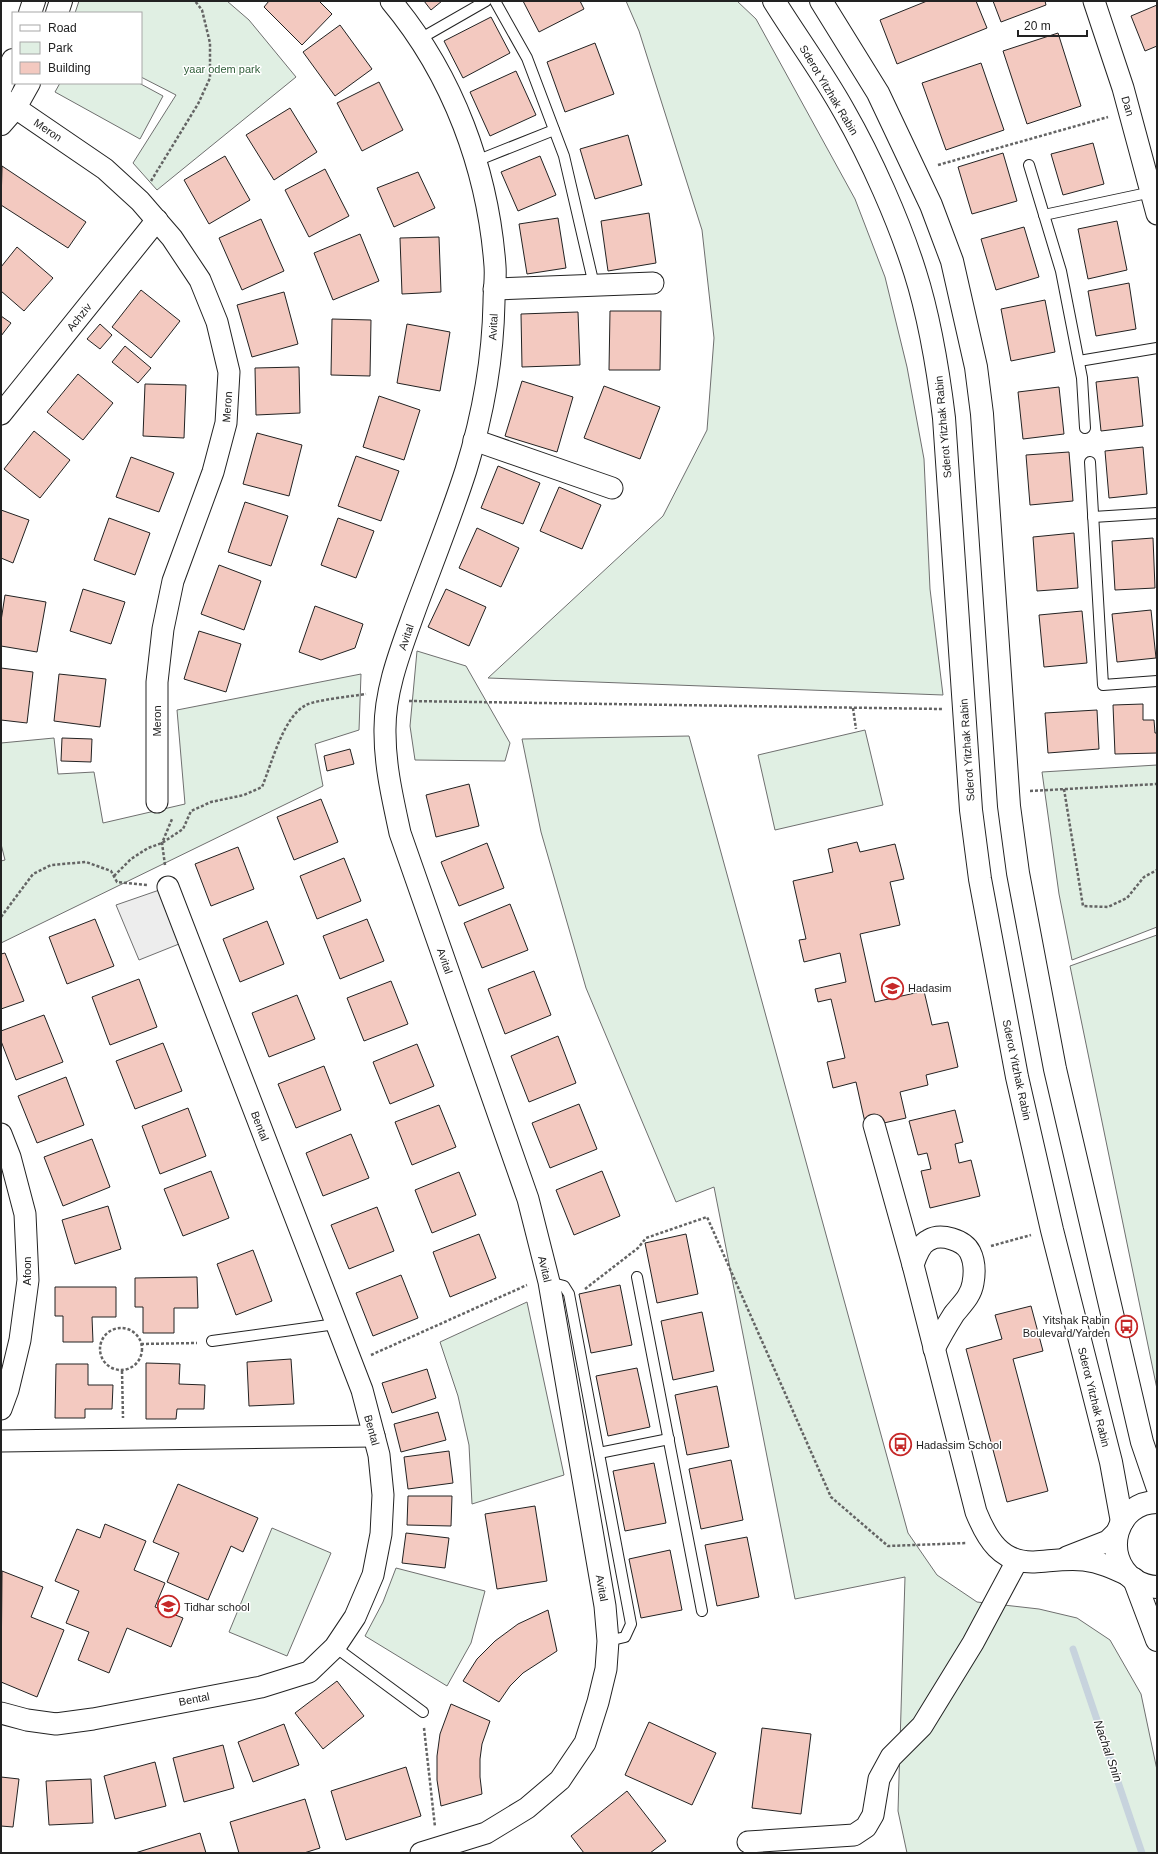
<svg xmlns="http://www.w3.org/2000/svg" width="1158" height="1854" viewBox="0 0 1158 1854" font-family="Arial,sans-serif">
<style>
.green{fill:#e0efe3;stroke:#6f6f6f}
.parking{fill:#ededed;stroke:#6f6f6f}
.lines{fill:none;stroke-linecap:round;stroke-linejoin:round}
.stream{stroke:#c7d3dd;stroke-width:7}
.building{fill:#f3c9c0;stroke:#222}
.service-casing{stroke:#222;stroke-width:12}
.minor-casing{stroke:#222;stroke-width:23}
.tertiary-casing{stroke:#222;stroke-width:24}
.secondary-casing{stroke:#222;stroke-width:24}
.path{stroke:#646464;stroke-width:2.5;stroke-dasharray:3 2;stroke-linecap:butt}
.service{stroke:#fff;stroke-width:10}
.minor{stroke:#fff;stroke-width:21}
.tertiary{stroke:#fff;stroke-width:22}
.secondary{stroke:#fff;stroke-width:22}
.labels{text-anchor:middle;stroke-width:3;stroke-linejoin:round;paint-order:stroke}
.park-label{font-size:11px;fill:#2f5e38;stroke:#fff}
.street-label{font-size:11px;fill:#222;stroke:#fff}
.poi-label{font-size:11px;fill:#222;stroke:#fff;text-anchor:start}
.water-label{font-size:12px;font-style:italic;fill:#222;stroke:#fff}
</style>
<rect width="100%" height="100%" fill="#fff"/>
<g class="green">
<path d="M79 1H227L249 20 296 77 157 190 133 163 176 95 141 77V13H75Z"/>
<path d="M626 1H737L756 19 855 199 885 277 907 367 924 459 930 589 943 695 488 678 663 516 707 430 714 338 702 230 639 31Z"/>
<path d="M60 83H139L163 96 140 139 55 92Z"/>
<path d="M417 651 466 666 510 743 505 761 415 760 410 726Z"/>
<path d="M361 674 359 730 315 744 323 786 1 943V861L5 860 1 844V743L54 738 58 774 94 772 103 823 185 804 177 710Z"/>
<path d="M865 730 883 805 775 830 758 755Z"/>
<path d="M689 736 908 1533 937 1575 977 1602 1039 1609 1077 1618 1110 1640 1141 1694 1157 1770V1853H907L898 1811 905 1577 795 1599 714 1187 676 1202 586 988 541 832 522 739Z"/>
<path d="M1157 765V927L1072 960 1059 894 1042 772Z"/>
<path d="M1157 935V1389L1070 966Z"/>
<path d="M527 1302 564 1475 472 1504 469 1445 458 1396 440 1342Z"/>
<path d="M272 1528 331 1553 287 1656 229 1632Z"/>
<path d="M396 1568 485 1591 471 1643 447 1686 365 1636 383 1602Z"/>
</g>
<path class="parking" d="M168 887 189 940 139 960 116 905Z"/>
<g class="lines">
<path class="stream" d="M1073 1649 1142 1853"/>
</g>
<g class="building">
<path d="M269 1H319L332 14 302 45 264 7Z"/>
<path d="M424 1H442L431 10Z"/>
<path d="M523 1H580L584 9 539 32Z"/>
<path d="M927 1H976L987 28 897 64 880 20Z"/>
<path d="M993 1H1045L1046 5 1001 22Z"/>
<path d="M1157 5V46L1145 51 1131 16Z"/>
<path d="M491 17 510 53 463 78 444 41Z"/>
<path d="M340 25 372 69 335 96 303 52Z"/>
<path d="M1058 33 1081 106 1027 124 1003 51Z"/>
<path d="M595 43 614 94 565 112 547 62Z"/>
<path d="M981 63 1004 130 946 150 922 83Z"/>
<path d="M516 71 536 115 490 136 470 92Z"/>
<path d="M379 82 403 130 362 151 337 103Z"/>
<path d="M290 108 317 152 274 180 246 135Z"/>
<path d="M628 135 642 185 595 199 580 149Z"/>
<path d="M1093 143 1104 184 1063 195 1051 154Z"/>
<path d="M1003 153 1017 201 972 214 958 167Z"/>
<path d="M225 156 250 200 209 224 184 180Z"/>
<path d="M540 156 556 195 518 211 501 172Z"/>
<path d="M2 166 86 222 68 248 1 205Z"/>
<path d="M325 169 349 216 309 237 285 190Z"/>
<path d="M418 172 435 208 394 227 377 188Z"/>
<path d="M649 213 656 263 608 271 601 221Z"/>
<path d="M558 218 566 268 527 274 519 224Z"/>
<path d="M261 219 284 271 242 290 219 238Z"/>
<path d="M1117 221 1127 270 1088 279 1078 229Z"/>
<path d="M1024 227 1039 277 996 290 981 239Z"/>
<path d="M360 234 379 281 333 300 314 253Z"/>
<path d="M439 237 441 292 402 294 400 238Z"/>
<path d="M17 247 53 278 24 311 1 291V267Z"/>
<path d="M1129 283 1136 329 1096 336 1088 291Z"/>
<path d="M141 290 180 321 151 358 112 327Z"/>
<path d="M284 292 298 344 252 357 237 305Z"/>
<path d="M1045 300 1055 352 1011 361 1001 309Z"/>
<path d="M610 311H661L660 370H609Z"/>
<path d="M578 312 580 365 522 367 521 314Z"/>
<path d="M1 316 11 323 1 336Z"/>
<path d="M332 319 371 320 370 376 331 375Z"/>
<path d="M100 324 112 335 100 349 87 339Z"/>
<path d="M407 324 450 332 440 391 397 383Z"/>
<path d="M125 346 151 368 138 383 112 362Z"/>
<path d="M299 367 300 413 256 415 255 368Z"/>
<path d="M78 374 113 403 83 440 47 412Z"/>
<path d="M1138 377 1143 426 1101 431 1096 382Z"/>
<path d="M522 381 573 397 557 452 505 436Z"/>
<path d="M145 384 186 385 184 438 143 436Z"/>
<path d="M604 386 660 407 640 459 584 438Z"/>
<path d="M1059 387 1064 434 1023 439 1018 392Z"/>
<path d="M379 396 420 410 404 460 363 447Z"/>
<path d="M34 431 70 460 40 498 4 469Z"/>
<path d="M257 433 302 445 289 496 243 484Z"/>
<path d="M1143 447 1147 494 1109 498 1105 451Z"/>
<path d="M1069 452 1073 501 1030 505 1026 455Z"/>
<path d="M356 456 399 471 381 521 338 506Z"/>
<path d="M131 457 174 473 159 512 116 497Z"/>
<path d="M498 466 540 483 523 524 481 508Z"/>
<path d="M559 487 601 505 582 549 540 531Z"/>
<path d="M245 502 288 516 271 566 228 552Z"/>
<path d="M1 510 29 520 13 563 1 558Z"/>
<path d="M109 518 150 533 135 575 94 560Z"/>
<path d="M338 518 374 531 356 578 321 565Z"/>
<path d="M477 528 519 548 501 587 459 568Z"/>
<path d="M1074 533 1078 588 1037 591 1033 537Z"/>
<path d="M1153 538 1155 588 1115 590 1112 541Z"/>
<path d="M219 565 261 581 244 630 201 614Z"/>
<path d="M83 589 125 602 111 644 70 631Z"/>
<path d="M446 589 486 607 469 646 428 627Z"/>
<path d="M5 595 46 602 37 652 1 646V621Z"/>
<path d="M315 606 363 624 355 648 321 660 299 652Z"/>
<path d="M1151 610 1156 658 1117 662 1112 614Z"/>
<path d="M1082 611 1087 663 1044 667 1039 615Z"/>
<path d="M199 631 241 644 226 692 184 679Z"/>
<path d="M1 668 33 672 27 723 1 720Z"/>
<path d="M59 674 106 679 100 727 54 721Z"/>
<path d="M1143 704V720H1154L1155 733H1157V753L1115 754 1113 705Z"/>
<path d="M1097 710 1099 749 1048 753 1045 713Z"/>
<path d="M62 738 92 739 91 762 61 761Z"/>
<path d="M350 749 354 764 327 771 324 756Z"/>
<path d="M469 784 479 826 436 837 426 795Z"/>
<path d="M321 799 338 842 294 860 277 817Z"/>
<path d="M857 842 860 852 895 844 904 879 890 882 900 925 860 934 875 1002 924 991 932 1025 948 1022 958 1067 926 1075 928 1085 900 1092 906 1118 866 1127 856 1082 833 1088 827 1062 845 1058 831 999 818 1002 815 989 846 982 840 953 804 962 799 940 806 939 793 881 833 872 828 849Z"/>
<path d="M487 843 504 888 459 906 441 862Z"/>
<path d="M238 847 254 889 211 906 195 864Z"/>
<path d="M344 858 361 901 317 919 300 876Z"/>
<path d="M510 904 528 950 482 968 464 923Z"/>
<path d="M95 919 114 966 67 984 49 937Z"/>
<path d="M367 919 384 961 340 979 323 936Z"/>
<path d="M267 921 284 964 240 982 223 939Z"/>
<path d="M5 953 24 1001 1 1009V954Z"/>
<path d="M534 971 551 1015 505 1034 488 989Z"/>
<path d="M139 979 157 1027 110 1045 92 997Z"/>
<path d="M391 981 408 1024 364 1041 347 998Z"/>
<path d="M297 995 315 1039 269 1057 252 1013Z"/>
<path d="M44 1015 63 1062 16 1080 1 1041V1031Z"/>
<path d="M558 1036 576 1083 529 1102 511 1056Z"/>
<path d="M163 1043 182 1091 135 1109 116 1061Z"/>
<path d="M417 1044 434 1086 390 1104 373 1062Z"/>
<path d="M324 1066 341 1110 296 1128 278 1084Z"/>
<path d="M66 1077 84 1125 37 1143 18 1096Z"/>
<path d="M579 1104 597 1149 550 1168 532 1123Z"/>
<path d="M439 1105 456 1147 412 1165 395 1122Z"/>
<path d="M188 1108 206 1156 160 1174 142 1126Z"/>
<path d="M955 1110 963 1142 955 1144 959 1163 971 1160 980 1196 930 1208 921 1171 931 1169 927 1153 918 1155 909 1121Z"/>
<path d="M351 1134 369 1178 323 1196 306 1153Z"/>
<path d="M92 1139 110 1187 63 1206 44 1157Z"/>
<path d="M211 1171 229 1218 183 1236 164 1189Z"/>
<path d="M602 1171 620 1216 574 1235 556 1190Z"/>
<path d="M459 1172 476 1215 432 1233 415 1190Z"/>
<path d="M108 1206 121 1249 75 1264 62 1220Z"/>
<path d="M377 1207 394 1251 349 1269 331 1225Z"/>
<path d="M479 1234 496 1278 450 1297 433 1252Z"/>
<path d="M686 1234 698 1294 657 1303 645 1243Z"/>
<path d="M253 1250 272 1301 236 1315 217 1264Z"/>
<path d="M401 1275 418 1318 373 1336 356 1293Z"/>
<path d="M197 1277 198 1308H174V1333H143V1307H135V1278Z"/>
<path d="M620 1285 632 1345 591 1353 579 1294Z"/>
<path d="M55 1287H116V1317H92L93 1342H63V1316H55Z"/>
<path d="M1031 1306 1043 1351 1013 1359 1048 1491 1007 1502 966 1349 1002 1339 995 1315Z"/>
<path d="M702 1312 714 1371 673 1380 661 1321Z"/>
<path d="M291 1359 294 1404 249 1406 247 1362Z"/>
<path d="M146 1363 180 1364 179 1384 205 1385 204 1409H177L176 1419H146Z"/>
<path d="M56 1364H88V1385H113L112 1409H85V1418H55Z"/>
<path d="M637 1368 650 1427 608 1436 596 1376Z"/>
<path d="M427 1369 436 1398 392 1413 382 1383Z"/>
<path d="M717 1386 729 1447 687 1455 675 1395Z"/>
<path d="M438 1412 446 1440 401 1452 394 1424Z"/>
<path d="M449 1451 453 1483 408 1489 404 1457Z"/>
<path d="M731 1460 743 1520 701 1529 689 1469Z"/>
<path d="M654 1463 666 1523 625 1531 613 1471Z"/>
<path d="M178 1484 258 1518 243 1552 231 1546 208 1600 167 1582 179 1553 153 1542Z"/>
<path d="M408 1496H452L451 1526 407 1525Z"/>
<path d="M535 1506 547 1581 497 1589 485 1514Z"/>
<path d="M105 1524 146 1541 134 1570 165 1583 155 1607 183 1618 171 1647 127 1628 109 1673 78 1660 89 1632 66 1623 79 1591 55 1581 77 1529 100 1538Z"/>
<path d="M406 1533 449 1538 445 1568 402 1563Z"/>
<path d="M747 1537 759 1597 717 1606 705 1545Z"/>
<path d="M670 1550 682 1610 641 1618 629 1559Z"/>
<path d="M2 1571 43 1587 31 1617 64 1630 37 1697 1 1682Z"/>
<path d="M548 1610 557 1651 523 1673 510 1686 499 1702 463 1681 477 1659 495 1641 518 1624Z"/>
<path d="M337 1681 364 1716 323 1749 295 1713Z"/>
<path d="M451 1704 490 1721 482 1744 480 1759V1777L482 1794 441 1806 437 1780V1756L440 1734Z"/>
<path d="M649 1722 716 1753 692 1805 625 1775Z"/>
<path d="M284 1724 299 1765 253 1782 238 1742Z"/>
<path d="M762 1728 811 1734 801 1814 752 1808Z"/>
<path d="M223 1745 234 1788 184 1802 173 1758Z"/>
<path d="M155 1762 166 1806 115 1819 104 1776Z"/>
<path d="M406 1767 421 1816 346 1840 331 1791Z"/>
<path d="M1 1777 19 1779 13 1827 1 1826Z"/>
<path d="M91 1779 93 1823 49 1825 46 1781Z"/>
<path d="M627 1791 666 1841 650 1853H584L571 1836Z"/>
<path d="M305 1799 320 1848 304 1853H239L230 1822Z"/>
<path d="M200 1833 206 1853H135Z"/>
</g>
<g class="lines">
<defs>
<g id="service">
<path d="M495 1 527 58 564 156 594 285"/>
<path d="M418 40 486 1"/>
<path d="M476 161 554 130"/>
<path d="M1029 165 1061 271 1082 378 1085 428"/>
<path d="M1044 215 1152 192"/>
<path d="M1079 361 1157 348"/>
<path d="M1090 462 1103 685 1157 681"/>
<path d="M1093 517 1157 513"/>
<path d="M637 1277 702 1611"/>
<path d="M549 1282 564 1286 569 1294 631 1624 625 1637 608 1641"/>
<path d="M212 1341 336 1324"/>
<path d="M599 1453 669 1439"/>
<path d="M335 1647 423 1712"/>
</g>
<g id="minor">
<path d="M391 1C453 75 488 170 495 266 496 278 494 290 494 302 493 359 483 415 466 470 451 517 432 564 415 610 401 649 384 691 385 733 385 767 393 800 400 833L528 1199 549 1282 605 1606 608 1641 606 1669 598 1702 585 1743 560 1780 527 1808 486 1833 421 1853"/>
<path d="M1094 1 1123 88 1157 214"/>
<path d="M1 98 105 169 140 201 172 238 200 280 217 322 229 372 226 423 213 472 173 581 163 629 157 682V802"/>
<path d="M494 289 653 283"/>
<path d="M1 414 157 220"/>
<path d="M474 440 612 488"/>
<path d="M874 1125 913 1265 976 1512C987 1539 1001 1563 1034 1562 1051 1561 1067 1558 1084 1560 1100 1562 1113 1568 1128 1575"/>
<path d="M1 1134 10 1157 25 1214 28 1280 20 1340 8 1390 1 1409"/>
<path d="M913 1265C916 1256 920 1244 929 1240 941 1233 964 1240 970 1252 975 1262 975 1272 973 1283 971 1296 962 1304 954 1314 947 1325 940 1337 934 1349"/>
<path d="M1 1441 374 1436"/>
<path d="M1067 1557 1108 1541 1117 1532"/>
<path d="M1 1713 27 1720 56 1724 93 1719 261 1687 309 1672 335 1647 355 1617 373 1575 381 1534 383 1495 379 1455 362 1390 168 887"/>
<path d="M748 1842 854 1835 866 1827 873 1815 879 1779 891 1757 922 1726 973 1643 1017 1561"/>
</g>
<g id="tertiary">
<path d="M30 13 34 1"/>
<path d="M57 13 61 1"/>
<path d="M1 87 13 60"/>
<path d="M1 124 15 108 29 83"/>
</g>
<g id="secondary">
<path d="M774 1C797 38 823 73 844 111 871 158 899 221 915 272 930 319 938 369 944 418L971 810 980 879 1017 1077 1052 1230 1111 1462 1122 1522"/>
<path d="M821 1 878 93 931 205 952 261 976 367 982 414 1009 806 1018 873 1055 1069 1142 1442 1157 1486"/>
<path d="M1157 1502C1116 1502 1101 1556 1134 1580 1141 1584 1149 1587 1157 1587"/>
<path d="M1134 1579 1157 1640"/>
</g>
</defs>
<use href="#service" class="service-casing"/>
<use href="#minor" class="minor-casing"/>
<use href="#tertiary" class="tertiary-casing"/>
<use href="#secondary" class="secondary-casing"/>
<g class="path">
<path d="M938 165 1108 117"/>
<path d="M151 181 198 104 210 78V43L202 10 195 1"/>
<path d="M409 701 942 709"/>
<path d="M853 708 856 729"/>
<path d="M1064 789 1083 906 1108 907 1127 898 1144 877 1157 870"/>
<path d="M1030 791 1157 784"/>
<path d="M165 865 162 843 172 819"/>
<path d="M114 876 131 859 148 848 162 843 183 829 191 811 211 802 244 795 262 787C272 763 283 717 306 705 316 700 353 696 366 694"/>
<path d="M1 917 33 874 51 865 86 862 111 871 117 882 147 885"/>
<path d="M991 1246 1031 1235"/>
<path d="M585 1289 638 1248 646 1238 707 1217 831 1497 888 1546 967 1543"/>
<circle cx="121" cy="1349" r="21"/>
<path d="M141 1344 197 1343"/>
<path d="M371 1355 527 1285"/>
<path d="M122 1371 123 1418"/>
<path d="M424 1728 435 1827"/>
</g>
<use href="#service" class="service"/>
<use href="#minor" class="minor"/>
<use href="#tertiary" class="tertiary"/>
<use href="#secondary" class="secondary"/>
</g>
<defs>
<symbol id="school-ring" viewBox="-11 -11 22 22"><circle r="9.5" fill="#fff" stroke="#c62828" stroke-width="1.5"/><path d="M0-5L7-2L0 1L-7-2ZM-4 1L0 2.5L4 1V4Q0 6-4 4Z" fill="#c62828"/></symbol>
<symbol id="bus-ring" viewBox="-11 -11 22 22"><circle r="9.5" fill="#fff" stroke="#c62828" stroke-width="1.5"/><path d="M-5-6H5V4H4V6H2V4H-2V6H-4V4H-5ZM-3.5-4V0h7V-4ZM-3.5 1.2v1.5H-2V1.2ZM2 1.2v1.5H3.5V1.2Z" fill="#c62828"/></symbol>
</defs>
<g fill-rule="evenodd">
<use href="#school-ring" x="880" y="976" width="25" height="25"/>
<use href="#bus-ring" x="1114" y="1314" width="25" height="25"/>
<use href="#bus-ring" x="888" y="1432" width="25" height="25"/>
<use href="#school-ring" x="156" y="1594" width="25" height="25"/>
</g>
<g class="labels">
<g class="park-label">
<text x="222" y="73">yaar odem park</text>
</g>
<g class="street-label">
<text transform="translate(829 90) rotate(59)" y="4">Sderot Yitzhak Rabin</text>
<text transform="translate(1128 106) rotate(74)" y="4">Dan</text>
<text transform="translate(48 130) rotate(34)" y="4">Meron</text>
<text transform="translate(79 317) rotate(-51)" y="4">Achziv</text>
<text transform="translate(493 327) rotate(-87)" y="4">Avital</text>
<text transform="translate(227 407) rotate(-86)" y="4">Meron</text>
<text transform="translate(943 427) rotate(-95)" y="4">Sderot Yitzhak Rabin</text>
<text transform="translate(406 637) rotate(-71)" y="4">Avital</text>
<text transform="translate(157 721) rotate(-90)" y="4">Meron</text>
<text transform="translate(967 750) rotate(-94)" y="4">Sderot Yitzhak Rabin</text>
<text transform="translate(445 961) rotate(71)" y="4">Avital</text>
<text transform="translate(1017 1070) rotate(78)" y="4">Sderot Yitzhak Rabin</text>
<text transform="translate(260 1126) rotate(69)" y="4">Bental</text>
<text transform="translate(545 1269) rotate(77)" y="4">Avital</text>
<text transform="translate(27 1271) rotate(-90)" y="4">Afoon</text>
<text transform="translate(1094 1397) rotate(76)" y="4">Sderot Yitzhak Rabin</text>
<text transform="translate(372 1430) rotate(75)" y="4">Bental</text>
<text transform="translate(602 1588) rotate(80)" y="4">Avital</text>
<text transform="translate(194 1699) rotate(-11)" y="4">Bental</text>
</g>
<g class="poi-label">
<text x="908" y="992">Hadasim</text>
<text x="1110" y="1324" text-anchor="end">Yitshak Rabin<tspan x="1110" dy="13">Boulevard/Yarden</tspan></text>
<text x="916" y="1449">Hadassim School</text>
<text x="184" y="1611">Tidhar school</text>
</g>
<g class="water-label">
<text transform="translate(1108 1751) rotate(71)" y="4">Nachal Snin</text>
</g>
</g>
<rect width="1158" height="1854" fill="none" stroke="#222222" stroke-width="4"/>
<rect x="12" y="12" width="130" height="72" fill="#ffffff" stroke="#a7a7a7"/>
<rect x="20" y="25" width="20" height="6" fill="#ffffff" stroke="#a7a7a7"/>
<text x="48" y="32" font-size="12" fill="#222222">Road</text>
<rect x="20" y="42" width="20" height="12" fill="#e0efe3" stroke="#a7a7a7"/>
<text x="48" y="52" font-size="12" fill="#222222">Park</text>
<rect x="20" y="62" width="20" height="12" fill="#f3c9c0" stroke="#a7a7a7"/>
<text x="48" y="72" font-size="12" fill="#222222">Building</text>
<path d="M1018 30v6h69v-6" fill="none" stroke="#222222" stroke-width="2"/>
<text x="1024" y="30" font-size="12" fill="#222222" stroke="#ffffff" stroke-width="3" paint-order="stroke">20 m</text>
</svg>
